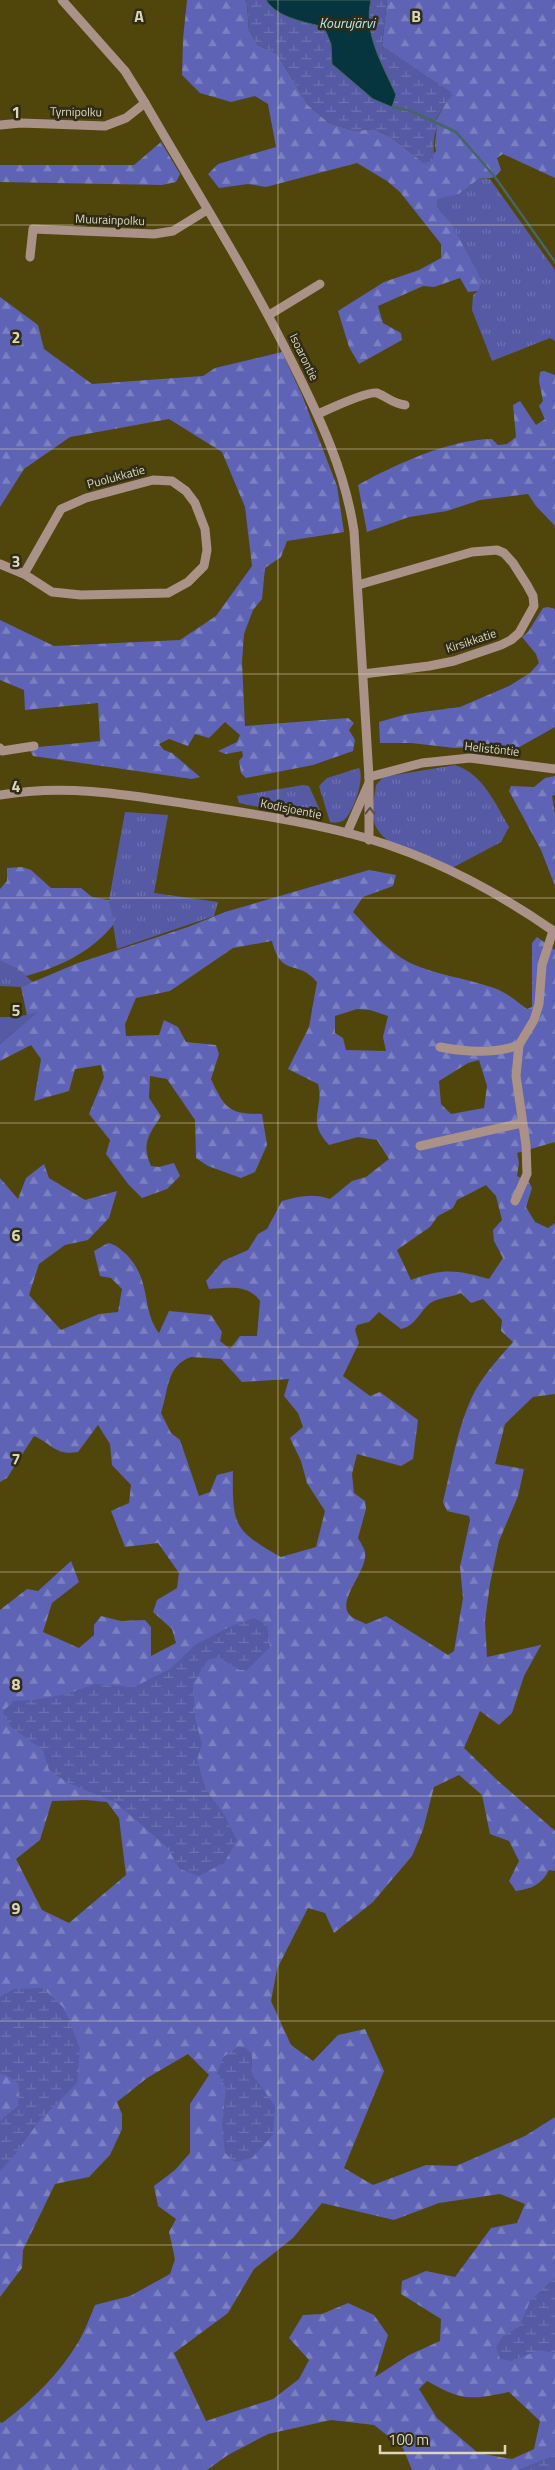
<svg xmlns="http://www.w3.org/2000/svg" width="555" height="2470" viewBox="0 0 555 2470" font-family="'Titillium Web',sans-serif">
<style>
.grass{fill:url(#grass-tufts)}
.forest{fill:url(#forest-firs);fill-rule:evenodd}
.wetland{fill:url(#wetland-marsh)}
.pitch{fill:#565aa4}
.water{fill:#06343f;stroke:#466564}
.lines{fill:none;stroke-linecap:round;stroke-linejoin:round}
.stream{stroke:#466564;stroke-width:2.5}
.minor{stroke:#ab9289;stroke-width:9}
.oneway{stroke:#5b503e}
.grid{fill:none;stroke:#dcd7bc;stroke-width:1;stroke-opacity:0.55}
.labels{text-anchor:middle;stroke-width:5;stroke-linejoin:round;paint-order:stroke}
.street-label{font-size:12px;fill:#dcd7bc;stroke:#302c16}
.water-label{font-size:14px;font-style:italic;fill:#ade6f7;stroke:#302c16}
.grid-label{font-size:16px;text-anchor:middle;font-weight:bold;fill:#dcd7bc;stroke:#302c16;stroke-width:5;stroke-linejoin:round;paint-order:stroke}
</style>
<defs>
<pattern id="grass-tufts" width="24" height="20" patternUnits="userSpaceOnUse" patternTransform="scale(1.25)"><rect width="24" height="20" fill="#565aa4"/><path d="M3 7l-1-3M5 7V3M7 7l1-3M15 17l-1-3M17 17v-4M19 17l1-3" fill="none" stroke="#6e71af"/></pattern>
<pattern id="forest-firs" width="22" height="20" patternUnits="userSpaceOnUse" patternTransform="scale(1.25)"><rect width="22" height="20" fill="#5e63b5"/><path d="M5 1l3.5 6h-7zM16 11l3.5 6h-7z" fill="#7c80c0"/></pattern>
<pattern id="wetland-marsh" width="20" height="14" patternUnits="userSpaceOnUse" patternTransform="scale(1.25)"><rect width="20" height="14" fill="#565aa4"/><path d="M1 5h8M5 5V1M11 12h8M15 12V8" fill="none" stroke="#6e71af"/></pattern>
</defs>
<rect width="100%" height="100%" fill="#50460c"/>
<g class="grass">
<path d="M480 178 490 179 555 270V341L550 338 492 361 472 310 473 295 478 291C467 259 459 234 437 207L438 198 459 194Z"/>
<path d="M455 765C483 774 495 803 509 827L501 842 452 868C427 858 374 847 373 815 372 806 375 794 376 785L383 777Z"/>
<path d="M359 768C365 778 354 810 345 819 341 823 335 823 330 822L319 786 327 778Z"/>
<path d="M303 785 309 786 323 817 318 819 239 803 237 796Z"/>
<path d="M125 812 168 815 154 893 218 902 214 916 117 949 109 900Z"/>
<path d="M0 961 18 969 33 982 21 987 0 986Z"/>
</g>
<g class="forest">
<path d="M187 0H245L247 4 249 31 258 45 277 54 308 105 329 123 355 131 374 129 392 138 424 163 436 151C433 140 439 132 435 122L447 101 434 82 382 46 387 0H555V178L503 154 497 158 501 170C495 179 490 179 480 178L459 194 438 199 437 207 452 225 482 281 478 291 468 292 460 278 434 287 423 286 378 306 383 323 401 333 402 340 359 364 349 347 338 311 384 282 419 270 441 258V244L400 192 387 181 357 163 266 187 248 184 219 188 208 174 218 164 276 147 268 104 255 96 231 102 200 93 182 75 183 39Z"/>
<path d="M161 142 180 174 176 182 162 185 0 182V165H134Z"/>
<path d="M0 297 38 325 44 349 92 384 203 376 215 368 282 352 302 395 337 486 344 532 287 541 281 557 265 568 262 599 253 610 244 634 242 662 245 726 348 718 354 723 349 730 355 740 353 751 313 765 246 778 241 773 239 761 243 756 242 751 226 754 218 751 237 742 240 735 225 722 209 738 195 734 188 746 169 739 159 744 164 750 172 753 200 777 192 779 33 756 29 748 100 741 98 703 25 710 24 690 0 680V620L54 646 180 640 216 616 252 566 245 507 222 452 169 419 70 437 24 469 0 507Z"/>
<path d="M544 371 555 375V526L536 506 528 494 480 500 447 511 409 517 367 532 358 485C394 465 450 439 492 439L498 445 507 444 516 437 513 405 520 401 536 425 545 419 539 406 543 401 539 381 540 372Z"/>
<path d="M548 607 555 609V727L514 750 486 746 455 748 411 743H380L379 722 407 714 460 707 509 686 530 673 539 663 536 654 522 637 528 632 543 608Z"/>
<path d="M555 776V795L552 796 555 814V886L541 850 509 791 511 786 534 787 545 778Z"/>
<path d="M22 867 31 870 51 888H81L92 897 109 900 114 924C91 952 60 967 26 976L18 969 0 961V889L7 881V868Z"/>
<path d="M369 870 396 875 393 886 363 897 353 912C369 929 388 952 410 963 436 975 465 978 491 987 505 991 516 1001 527 1009L532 1007V943L537 937 555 950V1142L517 1153 519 1163 517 1176 529 1182 532 1188 526 1207 535 1222 548 1228 555 1223V1394L533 1397 505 1424 495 1464 524 1469 518 1496 499 1541 490 1584 485 1621 487 1657 541 1645 524 1676 512 1713 499 1725 480 1711 464 1748 496 1779 555 1831V1871L549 1870C542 1884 532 1889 516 1891L509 1881 519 1861 509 1841 490 1834 482 1795 459 1775 434 1787 423 1830 412 1856 373 1902 334 1933 325 1913 308 1908 277 1969 271 2001 291 2045 313 2061 338 2035 365 2029 384 2071 344 2168 373 2185 426 2165 456 2166 525 2136 555 2117V2470H412L403 2448 374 2425 331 2420 268 2434 228 2455 207 2470H0V2422L2 2423C32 2401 60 2373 79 2341 85 2330 90 2317 95 2305L130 2296 170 2274 175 2259 169 2232 176 2219 158 2206 154 2186 175 2170 190 2153V2104L209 2075 188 2054 147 2078 117 2102 122 2114V2129L110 2155 89 2177 55 2184 23 2250 22 2268 0 2297V1610L27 1589 38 1591 71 1561 79 1582 52 1603 43 1632 79 1648 94 1635V1625L101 1616 121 1621 145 1620 151 1627V1656L176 1643 172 1629 153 1612 157 1600 177 1588 179 1573 158 1543 125 1547 111 1511 129 1503 131 1485 112 1465 110 1444 98 1425 78 1452C56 1456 52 1444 34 1436L7 1478 0 1482V1178L18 1199 26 1178 44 1164 49 1178 85 1200 117 1191 109 1218 88 1240 65 1245 39 1264 29 1295 61 1330 99 1314 118 1312 122 1289 111 1278 100 1276 94 1251 108 1243C117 1245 120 1249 127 1255 152 1281 141 1310 159 1333L169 1311 211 1315 222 1332 220 1341 230 1349 240 1336H257L260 1301C248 1284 228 1288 209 1289L206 1281 223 1261 248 1250 258 1234 267 1229 282 1201C299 1196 313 1193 330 1199L352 1181 366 1177 389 1159 377 1140 358 1137 329 1145C305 1120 325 1108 318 1084L288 1069 309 1027 317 982C297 958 282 979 272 941L233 948 170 991 136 998 125 1024 126 1036 159 1035 164 1020 178 1027 186 1042 216 1045 219 1054 211 1079C225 1109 229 1114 262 1114L267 1145 255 1172 241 1178 208 1166 196 1158 195 1120 167 1079 150 1076 149 1098 161 1116C149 1135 141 1143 151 1166L159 1167 174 1163 180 1176 167 1189 142 1198 128 1184 106 1154 110 1140 89 1114 104 1077 101 1065 75 1069 69 1091 34 1101 41 1059 31 1045 0 1061V1044L28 1020 21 987 78 963 188 927 225 912ZM357 1009 370 1010 388 1016 383 1037 386 1051 346 1050 343 1038 335 1033V1016ZM479 1060 487 1086 484 1108 451 1114 441 1104 439 1081 468 1063ZM486 1185 496 1196 502 1220 493 1230 494 1241 503 1258 489 1279C456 1270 444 1268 411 1280L397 1250 430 1227 438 1216 453 1208 457 1200ZM461 1293 471 1303 483 1299 502 1320 501 1331 513 1342C499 1358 485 1373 475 1391 457 1426 452 1465 443 1502L447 1511 469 1516 470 1520 460 1567 463 1598 454 1651 448 1655 386 1616 366 1624C361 1621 352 1619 349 1614 337 1599 368 1571 365 1552 364 1547 360 1542 358 1538L366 1509 365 1501 354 1493 352 1474 357 1454 401 1466 413 1459 418 1420 380 1392 370 1396 343 1376 359 1343 355 1330 357 1325 369 1322 379 1312 401 1329C417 1326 421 1307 434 1301 443 1297 452 1297 461 1293ZM191 1357 221 1359 242 1382 289 1379 284 1396 298 1413 303 1427 290 1438 301 1461 307 1483 325 1511 316 1547 281 1557C234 1531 232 1525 233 1471L217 1475 210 1492 199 1496 180 1440 171 1433 161 1413C169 1389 166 1366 191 1357ZM86 1800 107 1802 119 1818 126 1875 69 1923 42 1910 16 1859 40 1840 52 1801ZM500 2194 525 2204 517 2223 491 2228 455 2277 426 2271 402 2281 401 2294 441 2319 440 2341 409 2355 375 2377 388 2335 374 2315 348 2303 322 2314 303 2315 289 2338 309 2360 299 2379 273 2399 206 2421 174 2353 228 2313 254 2269 293 2238 322 2203 394 2220 439 2203ZM427 2381C462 2401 470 2400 509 2392L540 2421 534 2449 512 2459 478 2453 437 2418 419 2389Z"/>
</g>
<g class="wetland">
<path d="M245 0H266L269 4 302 22 324 27 331 44 332 64 373 99 396 95C383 65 363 34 371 0H387L382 46 454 94 447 101 435 121C438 130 434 133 434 141 433 149 435 153 432 161L424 163 392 138 374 129 355 131 329 123 308 105 277 54 258 45 249 31 247 4Z"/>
<path d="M254 1618 267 1625 270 1647 247 1670H239L219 1657 208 1660 193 1683 195 1718 202 1744 197 1760 206 1790 224 1814 237 1840 224 1863 199 1876 180 1869 166 1846 115 1802 68 1783 49 1770 43 1750 11 1727 3 1712 13 1701 34 1700 67 1694 95 1684 134 1687 170 1669 195 1645 227 1628Z"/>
<path d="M43 1988 64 2008 80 2048 77 2083 39 2121 16 2153 0 2171V2121L18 2106 19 2084 6 2075 0 2074V1997L14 1989Z"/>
<path d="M238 2047 246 2048 252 2054V2074L275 2106 273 2135 252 2158 235 2162 225 2153 222 2124 226 2088 217 2073 223 2057Z"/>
<path d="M555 2277V2353L539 2350 512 2361 500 2359 496 2347 503 2336 520 2326 530 2301Z"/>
<path d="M555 2455V2470H518Z"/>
</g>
<path class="pitch" d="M38 1012 0 1044V1017H17Z"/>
<path class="water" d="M266 0H371C363 34 383 65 396 95L392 107 373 99 332 64 331 44 324 27C305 22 277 18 266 0Z"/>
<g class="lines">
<path class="stream" d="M392 107 411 111 456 132 495 177 555 262"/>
<g class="minor">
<path d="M62 0 125 71 145 103C195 190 249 274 293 364 320 418 345 471 354 531L369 777V840"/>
<path d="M0 125 21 123 105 126 126 118 145 103"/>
<path d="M30 257 33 229 154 234 173 231 207 210"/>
<path d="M269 315 320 284"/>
<path d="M318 414C329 409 367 391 377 393 388 397 391 403 405 405"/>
<path d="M0 564 24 574 52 592 81 595 168 593 188 582 204 566 207 550 205 529 195 503 186 491 172 481 153 480 86 498 61 509 24 574"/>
<path d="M358 585 472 552 497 550 504 553 513 563 527 585 533 596 534 606 519 633 511 640 501 645 454 661 429 666 363 674"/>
<path d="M0 748 2 751 34 746"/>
<path d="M369 777 422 763 470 758 555 769"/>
<path d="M0 795C64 784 124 794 188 804 241 812 296 820 348 833 423 852 492 888 555 932"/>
<path d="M347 833 368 785"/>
<path d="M440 1047C464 1052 495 1054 519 1045"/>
<path d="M420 1146 522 1123"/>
<path d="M515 1201 527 1174 526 1145 516 1076 519 1045 534 1020 539 1004 542 965 553 931"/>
</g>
</g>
<defs><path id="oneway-chevron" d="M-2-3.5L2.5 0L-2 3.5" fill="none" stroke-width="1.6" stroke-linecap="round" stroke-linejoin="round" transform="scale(1.25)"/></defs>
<use class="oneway" href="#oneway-chevron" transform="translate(370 811) rotate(-89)"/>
<path class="grid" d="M278 0V2470M0 225H555M0 449H555M0 674H555M0 898H555M0 1123H555M0 1347H555M0 1572H555M0 1796H555M0 2021H555M0 2245H555"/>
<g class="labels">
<g class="street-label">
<text transform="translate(76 112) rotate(1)" y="4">Tyrnipolku</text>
<text transform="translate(110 220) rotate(2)" y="4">Muurainpolku</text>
<text transform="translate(304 357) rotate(64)" y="4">Isoarontie</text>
<text transform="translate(116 477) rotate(-15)" y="4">Puolukkatie</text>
<text transform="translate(471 641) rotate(-18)" y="4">Kirsikkatie</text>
<text transform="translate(492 749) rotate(6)" y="4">Helistöntie</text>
<text transform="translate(291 809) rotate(11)" y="4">Kodisjoentie</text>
</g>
<g class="water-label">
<text x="347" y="28">Kourujärvi</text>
</g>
</g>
<g class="grid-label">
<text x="139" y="22">A</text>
<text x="416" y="22">B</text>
<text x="16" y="118">1</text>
<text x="16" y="343">2</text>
<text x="16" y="567">3</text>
<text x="16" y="792">4</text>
<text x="16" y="1016">5</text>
<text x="16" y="1241">6</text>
<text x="16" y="1465">7</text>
<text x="16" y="1690">8</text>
<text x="16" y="1914">9</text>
</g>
<path d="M380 2445v8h125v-8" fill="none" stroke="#dcd7bc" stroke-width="2.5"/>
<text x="388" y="2445" font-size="15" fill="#dcd7bc" stroke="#302c16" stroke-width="4" paint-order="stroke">100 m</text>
</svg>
